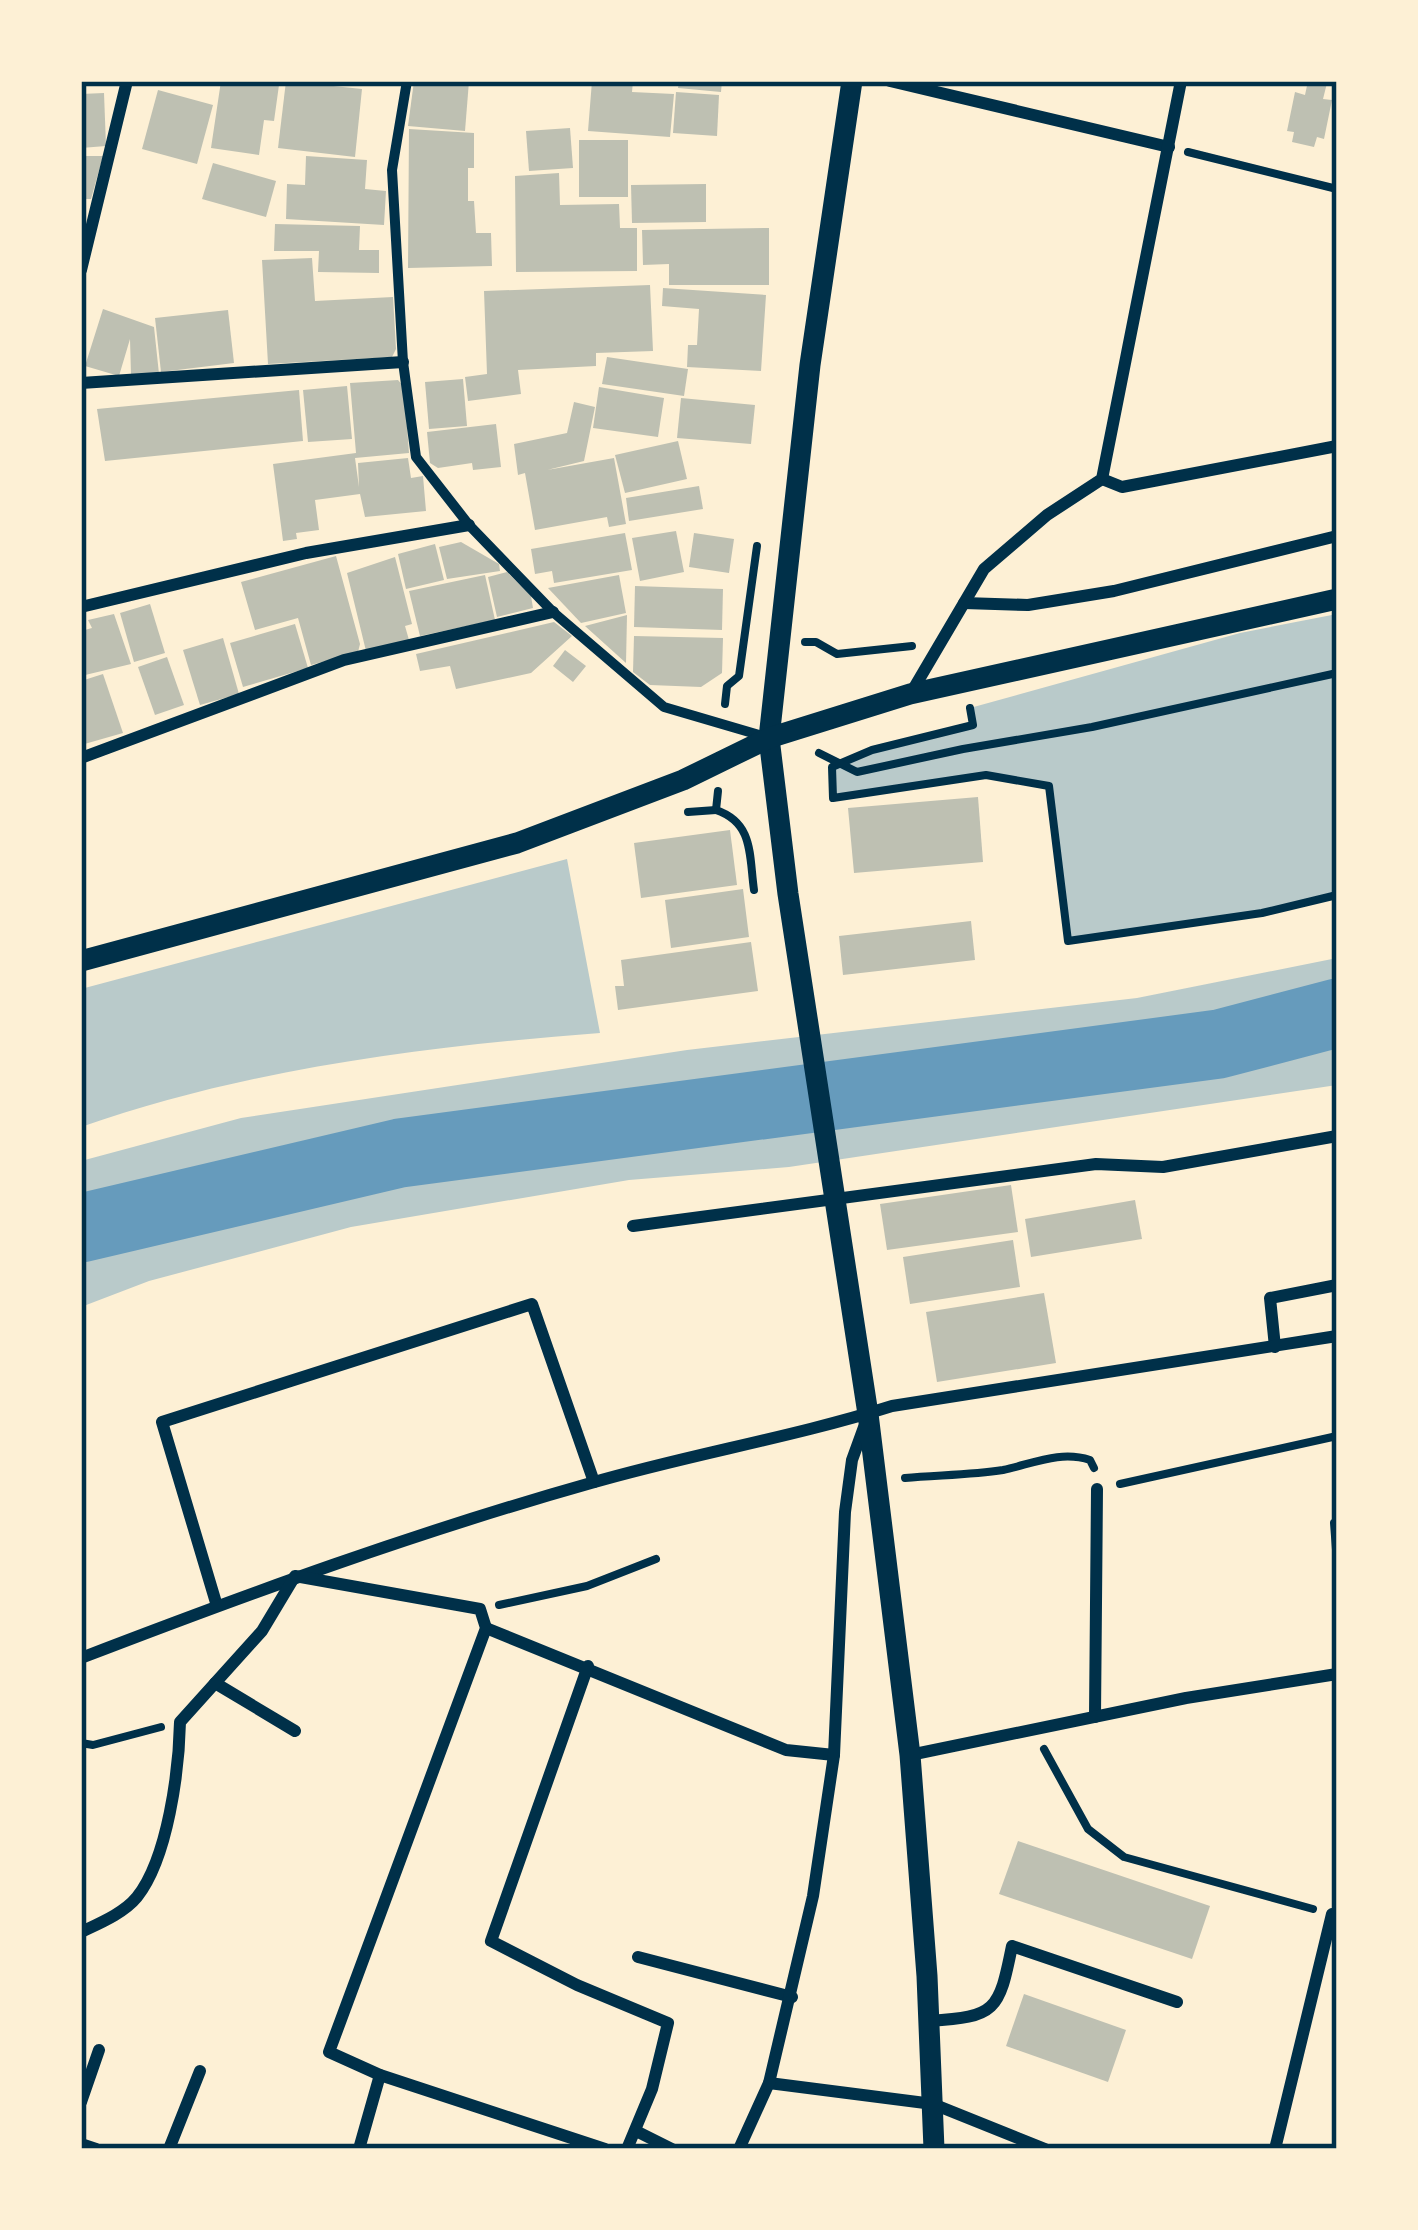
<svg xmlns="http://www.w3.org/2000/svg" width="1418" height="2230" viewBox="0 0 1418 2230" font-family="'PT Sans',sans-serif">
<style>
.green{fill:#b9caca}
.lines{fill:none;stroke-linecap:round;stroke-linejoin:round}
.river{stroke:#669bbc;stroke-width:69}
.building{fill:#bec0b2}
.path{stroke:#003049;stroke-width:8}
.pedestrian{stroke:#003049;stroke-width:10}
.minor{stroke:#003049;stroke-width:12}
.tertiary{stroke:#003049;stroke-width:21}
.neatline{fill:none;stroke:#003049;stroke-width:4.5}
</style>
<rect width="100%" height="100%" fill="#fdf0d5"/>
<g class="green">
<path d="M1337 614V895L1262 913 1068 941 1048 786 986 775 833 798 832 767 872 750 972 725 970 708 1240 633Z"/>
<path d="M567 859 600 1033C426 1046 246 1069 81 1127V989Z"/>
<path d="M1337 958V1085L789 1167 629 1180 351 1227 149 1281 81 1307V1161L241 1118 687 1050 1137 998Z"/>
</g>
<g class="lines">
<path class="river" d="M81 1228 400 1153 1219 1044 1337 1013"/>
</g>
<g class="building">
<path d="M221 81 279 85 274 121 264 120 259 155 211 148Z"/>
<path d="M286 81 362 89 355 157 278 148Z"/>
<path d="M414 81H469L465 131 408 126Z"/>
<path d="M592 81H633L632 92 674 94 670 137 588 131Z"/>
<path d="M679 81H722L721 92 678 88Z"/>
<path d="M1308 81 1327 83 1323 99 1332 100 1324 139 1317 137 1314 147 1292 142 1294 132 1287 131 1295 92 1305 95Z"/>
<path d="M158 90 213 105 197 164 142 149Z"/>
<path d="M676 92 719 95 717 136 673 133Z"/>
<path d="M104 93 106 146 81 148V94Z"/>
<path d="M570 128 573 168 529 171 526 131Z"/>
<path d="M409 129 474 133V168H468V201H474L476 233H491L492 266 408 268Z"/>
<rect x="579" y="140" width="49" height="57"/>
<path d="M81 156H103L91 199H81Z"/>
<path d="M306 156 367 160 365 189 386 191 384 225 286 219 287 184 305 185Z"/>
<path d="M213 163 276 181 266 217 202 199Z"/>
<path d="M559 173 560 205 619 204 620 228H637V271L516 272 515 176Z"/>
<path d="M706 184V222L632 223 631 185Z"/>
<path d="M275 224 360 226 359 250H379V273L318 272 319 251H274Z"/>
<path d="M769 228V285H669V264L643 265 642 230Z"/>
<path d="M312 258 315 301 393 297 396 349 392 357 268 364 262 260Z"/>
<path d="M650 285 653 351 596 353V366L518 370 521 394 468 401 465 377 487 374 484 291Z"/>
<path d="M663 288 766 295 761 371 687 367 688 345H697L699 309 662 306Z"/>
<path d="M103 309 154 327 159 374 131 375 130 339 119 376 85 366Z"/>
<path d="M228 310 234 363 161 372 155 318Z"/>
<path d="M607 357 688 369 684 396 602 384Z"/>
<path d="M463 379 467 426 429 429 425 382Z"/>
<path d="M398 380 404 387 409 453 355 458 359 487 358 463 408 458 411 478 423 476 426 511 365 517 360 494 315 500 319 530 296 533 297 539 283 541 273 464 356 453 350 383Z"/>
<path d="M347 386 352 439 308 442 303 390Z"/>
<path d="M599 387 664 398 658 437 593 428Z"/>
<path d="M299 390 303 441 105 461 97 409Z"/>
<path d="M681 398 755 405 751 444 677 438Z"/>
<path d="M574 402 595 407 584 461 547 470 614 458 626 524 609 527 607 517 535 530 525 473 518 475 514 444 567 433Z"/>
<path d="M496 424 501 467 473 470 472 463 438 468 430 463 427 432Z"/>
<path d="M678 441 687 479 625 493 615 455Z"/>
<path d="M699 486 703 509 629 521 626 498Z"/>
<path d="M676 531 684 572 640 581 632 538Z"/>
<path d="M625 533 632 570 554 583 552 571 535 574 531 549Z"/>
<path d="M694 533 734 539 729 573 689 567Z"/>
<path d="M461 542 499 564 500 571 447 579 439 547Z"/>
<path d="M435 544 444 580 406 589 398 554Z"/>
<path d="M336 556 360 644 358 652 311 665 298 618 255 630 241 582Z"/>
<path d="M395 557 412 624 405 626 409 640 366 651 347 573Z"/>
<path d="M507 572 531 596 533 608 497 617 488 577Z"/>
<path d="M485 575 495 620 420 636 409 591Z"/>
<path d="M619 575 626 613 581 623 548 588Z"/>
<path d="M635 586 723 589 722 630 634 627Z"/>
<path d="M150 604 165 653 134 662 120 613Z"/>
<path d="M114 614 131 664 81 676V631L92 628 88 620Z"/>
<path d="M627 615 626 663 585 626Z"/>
<path d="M554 622 572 636 531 673 456 689 450 666 420 671 416 654Z"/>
<path d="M295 624 308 668 243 687 230 643Z"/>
<path d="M634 636 723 638 722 673 701 687 650 685 633 672Z"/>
<path d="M223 638 239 694 200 705 183 650Z"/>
<path d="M565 650 586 666 573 682 553 666Z"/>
<path d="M167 657 184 705 155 715 138 667Z"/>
<path d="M103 674 123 733 81 745V681Z"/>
<path d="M978 797 983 862 854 873 848 808Z"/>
<path d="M730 830 737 885 641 898 634 843Z"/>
<path d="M743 889 749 937 671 948 665 900Z"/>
<path d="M971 921 975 960 843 975 839 936Z"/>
<path d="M751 942 758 991 618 1010 615 986H624L621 960Z"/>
<path d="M1011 1185 1018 1232 887 1250 880 1204Z"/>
<path d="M1135 1200 1142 1239 1031 1257 1025 1219Z"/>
<path d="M1013 1240 1020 1287 910 1304 903 1257Z"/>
<path d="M1044 1293 1056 1363 937 1382 926 1312Z"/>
<path d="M1018 1841 1210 1906 1192 1959 999 1894Z"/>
<path d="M1024 1994 1126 2030 1108 2082 1006 2046Z"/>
</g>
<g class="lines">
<g class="path">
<path d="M1188 152 1337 189"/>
<path d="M805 642H816L837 654 912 646"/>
<path d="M725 704 727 686 739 676 757 546"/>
<path d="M970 708 973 725 872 750 832 767 833 798 986 775 1049 786 1068 941 1262 913 1337 895"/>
<path d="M819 753 857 772 963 749 1092 727 1337 673"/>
<path d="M718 791 716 810C754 823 749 855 754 890"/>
<path d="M688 812 716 810"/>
<path d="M905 1478C937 1475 971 1475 1003 1470 1032 1464 1060 1450 1090 1460L1094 1468"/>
<path d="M1120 1484 1337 1436"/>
<path d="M1334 1523 1337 1563"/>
<path d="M499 1605 587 1586 656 1559"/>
<path d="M81 1743 93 1745 161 1727"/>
<path d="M1044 1749 1088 1829 1124 1857 1313 1909"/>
</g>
<path class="pedestrian" d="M407 81 392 170 403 362 416 457 469 525 553 612 664 707 766 737"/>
<g class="minor">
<path d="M890 81 1169 147"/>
<path d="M81 270 127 81"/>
<path d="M81 383 403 362"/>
<path d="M1102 479 1122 487 1337 446"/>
<path d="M964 603 1028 605 1114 591 1337 536"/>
<path d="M81 607 306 553 469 525"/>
<path d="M911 693 984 569 1047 515 1102 479 1181 81"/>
<path d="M81 758 344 660 553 612"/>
<path d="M633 1226 1096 1164 1163 1167 1337 1136"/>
<path d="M1275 1347 1270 1298 1337 1285"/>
<path d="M217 1606 162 1422 532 1304 594 1482"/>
<path d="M486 1628 786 1750 834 1755"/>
<path d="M81 1658C250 1593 417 1532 591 1483 691 1454 794 1437 892 1406L1337 1336"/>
<path d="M588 1666 491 1941 577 1985 668 2023 652 2089 627 2149"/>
<path d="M215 1683 295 1731"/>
<path d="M1095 1717 1097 1489"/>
<path d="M910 1755 1186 1698 1337 1674"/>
<path d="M81 1932C100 1923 124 1913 137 1897 168 1858 179 1770 180 1722L262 1631 295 1576 480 1609 486 1628 329 2052 380 2075 605 2149"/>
<path d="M638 1957 792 1997"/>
<path d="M929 2021C996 2017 999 2011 1012 1946L1177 2002"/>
<path d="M769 2083 933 2104 1045 2149"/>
<path d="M81 2102 99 2050"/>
<path d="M636 2131 672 2149"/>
<path d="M81 2144 96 2149"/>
<path d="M169 2149 200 2071"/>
<path d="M359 2149 380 2075"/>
<path d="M739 2149 769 2083 813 1896 834 1755 845 1512 852 1460 864 1427"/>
<path d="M1275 2149 1332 1914 1337 1916"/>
</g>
<g class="tertiary">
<path d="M852 81 810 365 769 738 788 894 868 1414 910 1755 927 1976 934 2149"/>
<path d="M81 961 517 843 683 780 769 738 910 694 1337 599"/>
</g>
</g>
<rect width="1418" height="2230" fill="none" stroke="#fdf0d5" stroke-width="168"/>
<rect x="84" y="84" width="1250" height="2062" class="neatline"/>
</svg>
